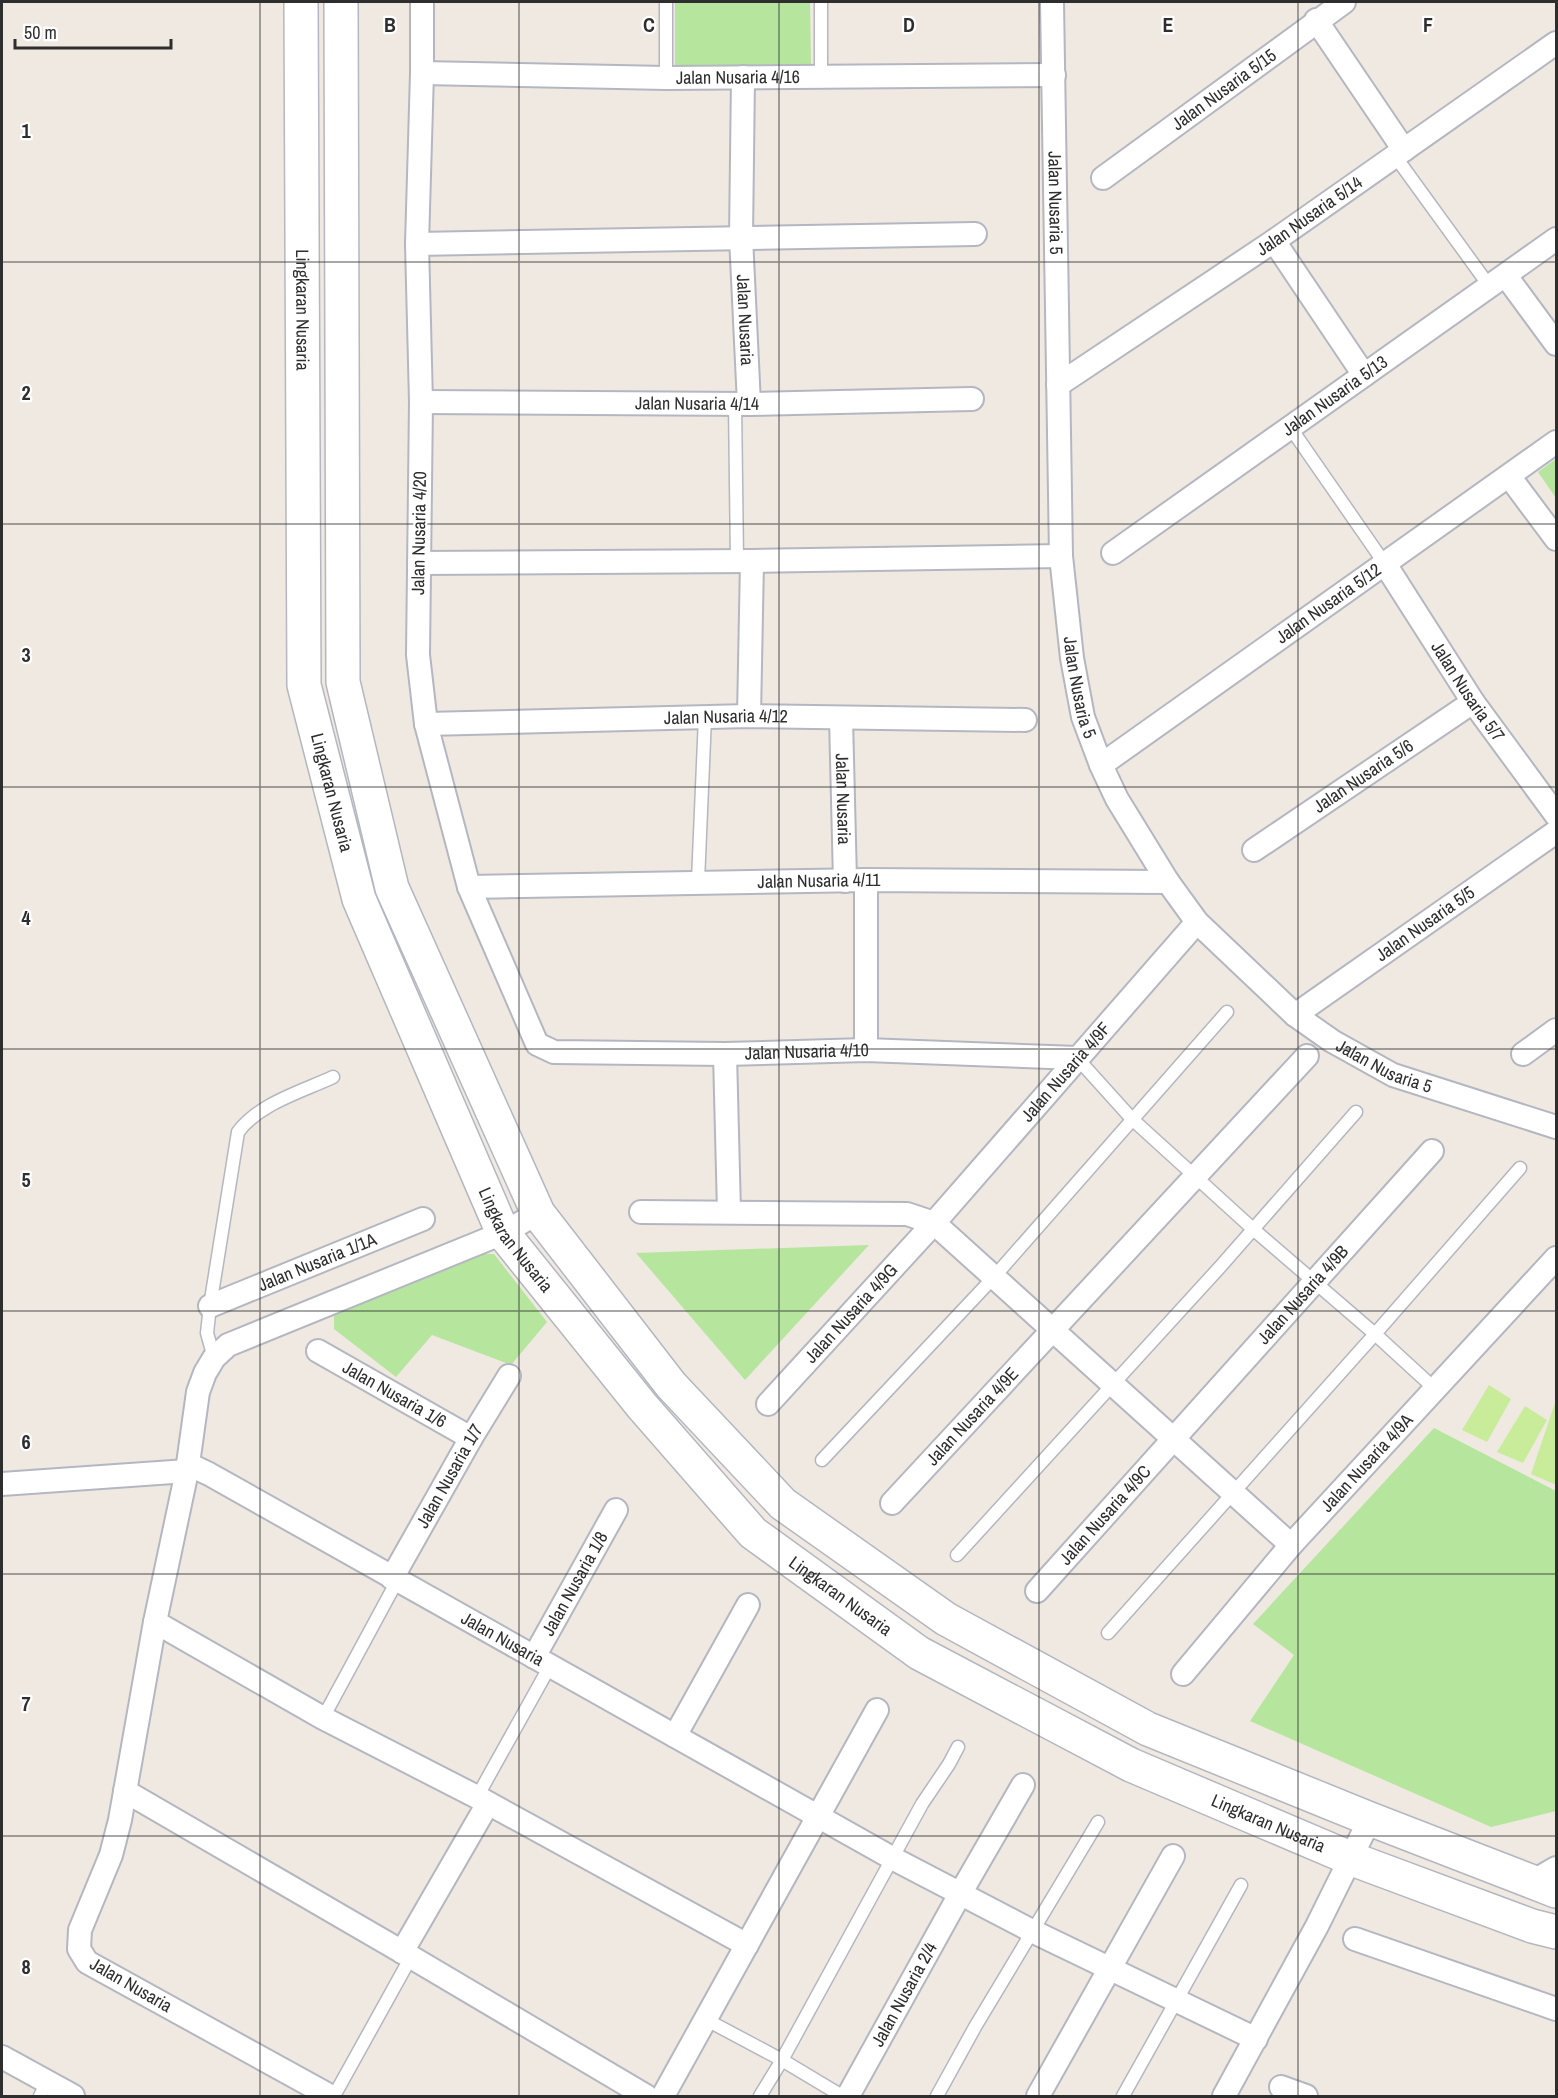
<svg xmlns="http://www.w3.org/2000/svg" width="1558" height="2098" viewBox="0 0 1558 2098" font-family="'Archivo Narrow',sans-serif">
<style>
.green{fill:#b6e59e}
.pitch{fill:#c9ec9a}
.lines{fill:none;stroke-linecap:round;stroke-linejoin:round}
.lane-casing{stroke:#b4b7c1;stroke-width:15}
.street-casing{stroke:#b4b7c1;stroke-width:26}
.secondary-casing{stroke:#b4b7c1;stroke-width:36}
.lane{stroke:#fff;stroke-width:12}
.street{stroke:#fff;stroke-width:22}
.secondary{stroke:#fff;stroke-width:33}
.grid{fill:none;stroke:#2e2e2e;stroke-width:1.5;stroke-opacity:0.55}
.labels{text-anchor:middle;stroke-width:4.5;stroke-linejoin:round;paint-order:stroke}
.street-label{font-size:18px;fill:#2e2e2e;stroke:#fff}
.grid-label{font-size:20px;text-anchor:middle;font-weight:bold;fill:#2e2e2e;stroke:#fff;stroke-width:4.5;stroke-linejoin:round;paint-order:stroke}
</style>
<rect width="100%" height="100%" fill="#efe9e1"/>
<g class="green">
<path d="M675 2H810L811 64 675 66Z"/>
<path d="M1556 459V498L1538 472Z"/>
<path d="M869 1245 745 1380 636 1253Z"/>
<path d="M477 1254H494L547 1322 511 1365 432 1335 396 1377 334 1329V1311Z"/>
<path d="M1434 1428 1556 1491V1811L1491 1827 1250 1721 1294 1655 1253 1624Z"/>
</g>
<g class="pitch">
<path d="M1489 1385 1511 1399 1487 1442 1462 1430Z"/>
<path d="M1556 1400V1485L1531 1474Z"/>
<path d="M1525 1406 1547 1420 1523 1463 1497 1452Z"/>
</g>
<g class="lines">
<defs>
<g id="lane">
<path d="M821 2V77"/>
<path d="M666 78V2"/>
<path d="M1395 156 1490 287"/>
<path d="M735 402 737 561"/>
<path d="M1290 427 1385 564"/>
<path d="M698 881 705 717"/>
<path d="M1077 1058 1132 1119 1253 1229 1375 1334 1435 1389"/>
<path d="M214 1358 207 1333 210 1306 238 1132C260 1103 301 1092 333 1077"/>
<path d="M822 1460 994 1277 1227 1012"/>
<path d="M957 1555 1220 1267 1356 1112"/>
<path d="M1108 1633 1375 1334 1520 1168"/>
<path d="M323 1718 397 1581"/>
<path d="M477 1797 550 1666"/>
<path d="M705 2019 782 2060 842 2096"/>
<path d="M40 2096 47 2082"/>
<path d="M334 2096 411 1957"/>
<path d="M760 2096 782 2060 922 1804 949 1764 958 1747"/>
<path d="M937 2096 975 2027 1098 1822"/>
<path d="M1123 2096 1241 1885"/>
</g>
<g id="street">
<path id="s1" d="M422 2V73L417 244 421 402 418 655 426 724 469 887 537 1044 554 1052 725 1054 866 1050 1077 1058"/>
<path id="s2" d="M1052 2 1061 556 1072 658 1083 717 1101 765 1117 799 1168 882 1197 922 1295 1015 1332 1041 1393 1075 1556 1127"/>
<path d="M1316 20 1404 150"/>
<path id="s3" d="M422 73 666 78 1054 75"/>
<path id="s4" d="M743 77 741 237 749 404"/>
<path id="s5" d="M1103 178 1344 2"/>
<path d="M1274 241 1364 375"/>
<path d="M417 244 975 234"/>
<path d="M1506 276 1556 344"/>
<path id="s6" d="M1058 385 1274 241 1556 43"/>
<path id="s7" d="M421 402 749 404 972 399"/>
<path d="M1509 476 1556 539"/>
<path id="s8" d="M1113 553 1556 239"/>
<path d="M419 563 752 561 1061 556"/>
<path id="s9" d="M1385 564 1473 702 1556 815"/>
<path d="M749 716 752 561"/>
<path id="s10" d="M841 718 845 881"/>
<path id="s11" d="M426 724 749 716 1025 720"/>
<path id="s12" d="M1101 765 1556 442"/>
<path id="s13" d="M1254 850 1473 702"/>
<path d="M866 880V1050"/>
<path id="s14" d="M469 887 866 880 1168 882"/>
<path id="s15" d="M1295 1015 1556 832"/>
<path d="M725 1054 729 1212"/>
<path d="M1523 1054 1556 1030"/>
<path d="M641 1212 907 1214 934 1223 1291 1545"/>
<path id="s16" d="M210 1306 423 1219"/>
<path id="s17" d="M318 1351 471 1438"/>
<path id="s18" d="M768 1404 934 1223 1197 922"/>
<path id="s19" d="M188 1464 209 1474 892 1858 1032 1931 1256 2039"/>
<path d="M2 1484 187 1471"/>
<path id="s20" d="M892 1503 1307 1056"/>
<path id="s21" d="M392 1578 471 1438 509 1376"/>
<path id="s22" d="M1037 1591 1432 1151"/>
<path d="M155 1622 323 1718 477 1797 747 1945"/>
<path id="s23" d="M534 1657 616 1510"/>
<path id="s24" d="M1183 1674 1291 1545 1556 1258"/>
<path d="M675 1736 748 1605"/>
<path d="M125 1791 411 1957 646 2096"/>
<path d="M1532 1882 1556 1868"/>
<path d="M1355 1939 1556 2009"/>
<path d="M402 1952 487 1805"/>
<path d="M2 2057 73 2096"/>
<path d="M1281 2087 1306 2096"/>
<path d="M330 2096 87 1962 79 1949 80 1930 111 1855 120 1820 155 1622 187 1471 198 1392 205 1373 214 1358 228 1345 503 1233 538 1213"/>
<path d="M663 2096 877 1710"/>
<path id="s25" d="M848 2096 960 1894 1023 1785"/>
<path d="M1038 2096 1173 1856"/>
<path d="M1224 2096 1317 1926 1370 1819"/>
</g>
<g id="secondary">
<path id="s26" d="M301 2 304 685 359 899 503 1233 642 1406 753 1533 919 1653 1131 1765 1352 1859 1532 1926 1556 1932"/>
<path d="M341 2 343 682 392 888 538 1213 671 1385 783 1504 946 1619 1148 1729 1370 1819 1556 1891"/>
</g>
</defs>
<use href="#lane" class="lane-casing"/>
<use href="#street" class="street-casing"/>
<use href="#secondary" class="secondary-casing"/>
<use href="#lane" class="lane"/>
<use href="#street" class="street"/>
<use href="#secondary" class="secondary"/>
</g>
<path class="grid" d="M260 2V2096M519 2V2096M779 2V2096M1039 2V2096M1298 2V2096M2 262H1556M2 524H1556M2 787H1556M2 1049H1556M2 1311H1556M2 1574H1556M2 1836H1556"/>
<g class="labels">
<g class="street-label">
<text dy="6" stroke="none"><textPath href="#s3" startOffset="316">Jalan Nusaria 4/16</textPath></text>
<text dy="6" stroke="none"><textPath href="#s5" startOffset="150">Jalan Nusaria 5/15</textPath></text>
<text dy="6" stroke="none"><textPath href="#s2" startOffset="201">Jalan Nusaria 5</textPath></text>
<text dy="6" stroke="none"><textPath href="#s6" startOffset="303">Jalan Nusaria 5/14</textPath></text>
<text dy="6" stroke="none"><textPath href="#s26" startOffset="308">Lingkaran Nusaria</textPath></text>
<text dy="6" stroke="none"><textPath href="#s4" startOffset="243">Jalan Nusaria</textPath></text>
<text dy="6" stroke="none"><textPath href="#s8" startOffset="272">Jalan Nusaria 5/13</textPath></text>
<text dy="6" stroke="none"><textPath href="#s7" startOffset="276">Jalan Nusaria 4/14</textPath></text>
<text transform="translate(419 533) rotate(-89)" y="6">Jalan Nusaria 4/20</text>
<text dy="6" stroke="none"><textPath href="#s12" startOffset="279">Jalan Nusaria 5/12</textPath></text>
<text dy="6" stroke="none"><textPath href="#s2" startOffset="687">Jalan Nusaria 5</textPath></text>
<text dy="6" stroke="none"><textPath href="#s9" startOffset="152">Jalan Nusaria 5/7</textPath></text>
<text dy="6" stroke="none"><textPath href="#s11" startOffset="300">Jalan Nusaria 4/12</textPath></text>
<text dy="6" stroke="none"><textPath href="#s13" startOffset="132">Jalan Nusaria 5/6</textPath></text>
<text dy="6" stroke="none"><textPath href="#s26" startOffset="794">Lingkaran Nusaria</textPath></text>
<text dy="6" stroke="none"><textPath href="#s10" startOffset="81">Jalan Nusaria</textPath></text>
<text dy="6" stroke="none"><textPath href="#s14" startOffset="350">Jalan Nusaria 4/11</textPath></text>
<text dy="6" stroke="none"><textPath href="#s15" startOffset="159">Jalan Nusaria 5/5</textPath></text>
<text dy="6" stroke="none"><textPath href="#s1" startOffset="1334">Jalan Nusaria 4/10</textPath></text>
<text dy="6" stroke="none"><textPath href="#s2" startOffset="1191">Jalan Nusaria 5</textPath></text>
<text dy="6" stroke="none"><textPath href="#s18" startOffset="446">Jalan Nusaria 4/9F</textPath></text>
<text dy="6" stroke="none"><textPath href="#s26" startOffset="1280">Lingkaran Nusaria</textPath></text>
<text dy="6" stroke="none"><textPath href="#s16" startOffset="116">Jalan Nusaria 1/1A</textPath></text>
<text dy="6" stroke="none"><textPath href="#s22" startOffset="398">Jalan Nusaria 4/9B</textPath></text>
<text dy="6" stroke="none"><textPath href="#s18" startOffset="123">Jalan Nusaria 4/9G</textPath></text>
<text dy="6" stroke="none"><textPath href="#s17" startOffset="88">Jalan Nusaria 1/6</textPath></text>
<text dy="6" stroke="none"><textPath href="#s20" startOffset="118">Jalan Nusaria 4/9E</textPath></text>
<text dy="6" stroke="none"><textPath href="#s24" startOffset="280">Jalan Nusaria 4/9A</textPath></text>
<text dy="6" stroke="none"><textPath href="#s21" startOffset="117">Jalan Nusaria 1/7</textPath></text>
<text dy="6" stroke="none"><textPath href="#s22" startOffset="102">Jalan Nusaria 4/9C</textPath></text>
<text dy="6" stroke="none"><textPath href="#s23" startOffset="84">Jalan Nusaria 1/8</textPath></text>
<text dy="6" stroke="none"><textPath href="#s26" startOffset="1766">Lingkaran Nusaria</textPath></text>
<text dy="6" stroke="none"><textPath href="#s19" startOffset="360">Jalan Nusaria</textPath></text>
<text dy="6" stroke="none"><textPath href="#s26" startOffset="2252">Lingkaran Nusaria</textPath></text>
<text transform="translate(131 1985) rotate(30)" y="6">Jalan Nusaria</text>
<text dy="6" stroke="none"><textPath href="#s25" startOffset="116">Jalan Nusaria 2/4</textPath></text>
</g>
</g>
<g class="grid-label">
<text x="390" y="32">B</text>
<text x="649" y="32">C</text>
<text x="909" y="32">D</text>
<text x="1168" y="32">E</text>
<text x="1428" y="32">F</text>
<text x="26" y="138">1</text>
<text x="26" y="400">2</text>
<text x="26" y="662">3</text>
<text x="26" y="925">4</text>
<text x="26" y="1187">5</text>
<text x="26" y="1449">6</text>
<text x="26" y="1711">7</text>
<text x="26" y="1974">8</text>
</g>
<rect width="1558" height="2098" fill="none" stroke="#2e2e2e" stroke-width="6"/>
<path d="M15 39v9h156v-9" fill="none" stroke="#2e2e2e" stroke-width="3"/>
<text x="24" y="39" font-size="18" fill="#2e2e2e" stroke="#ffffff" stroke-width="4.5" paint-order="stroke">50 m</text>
</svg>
